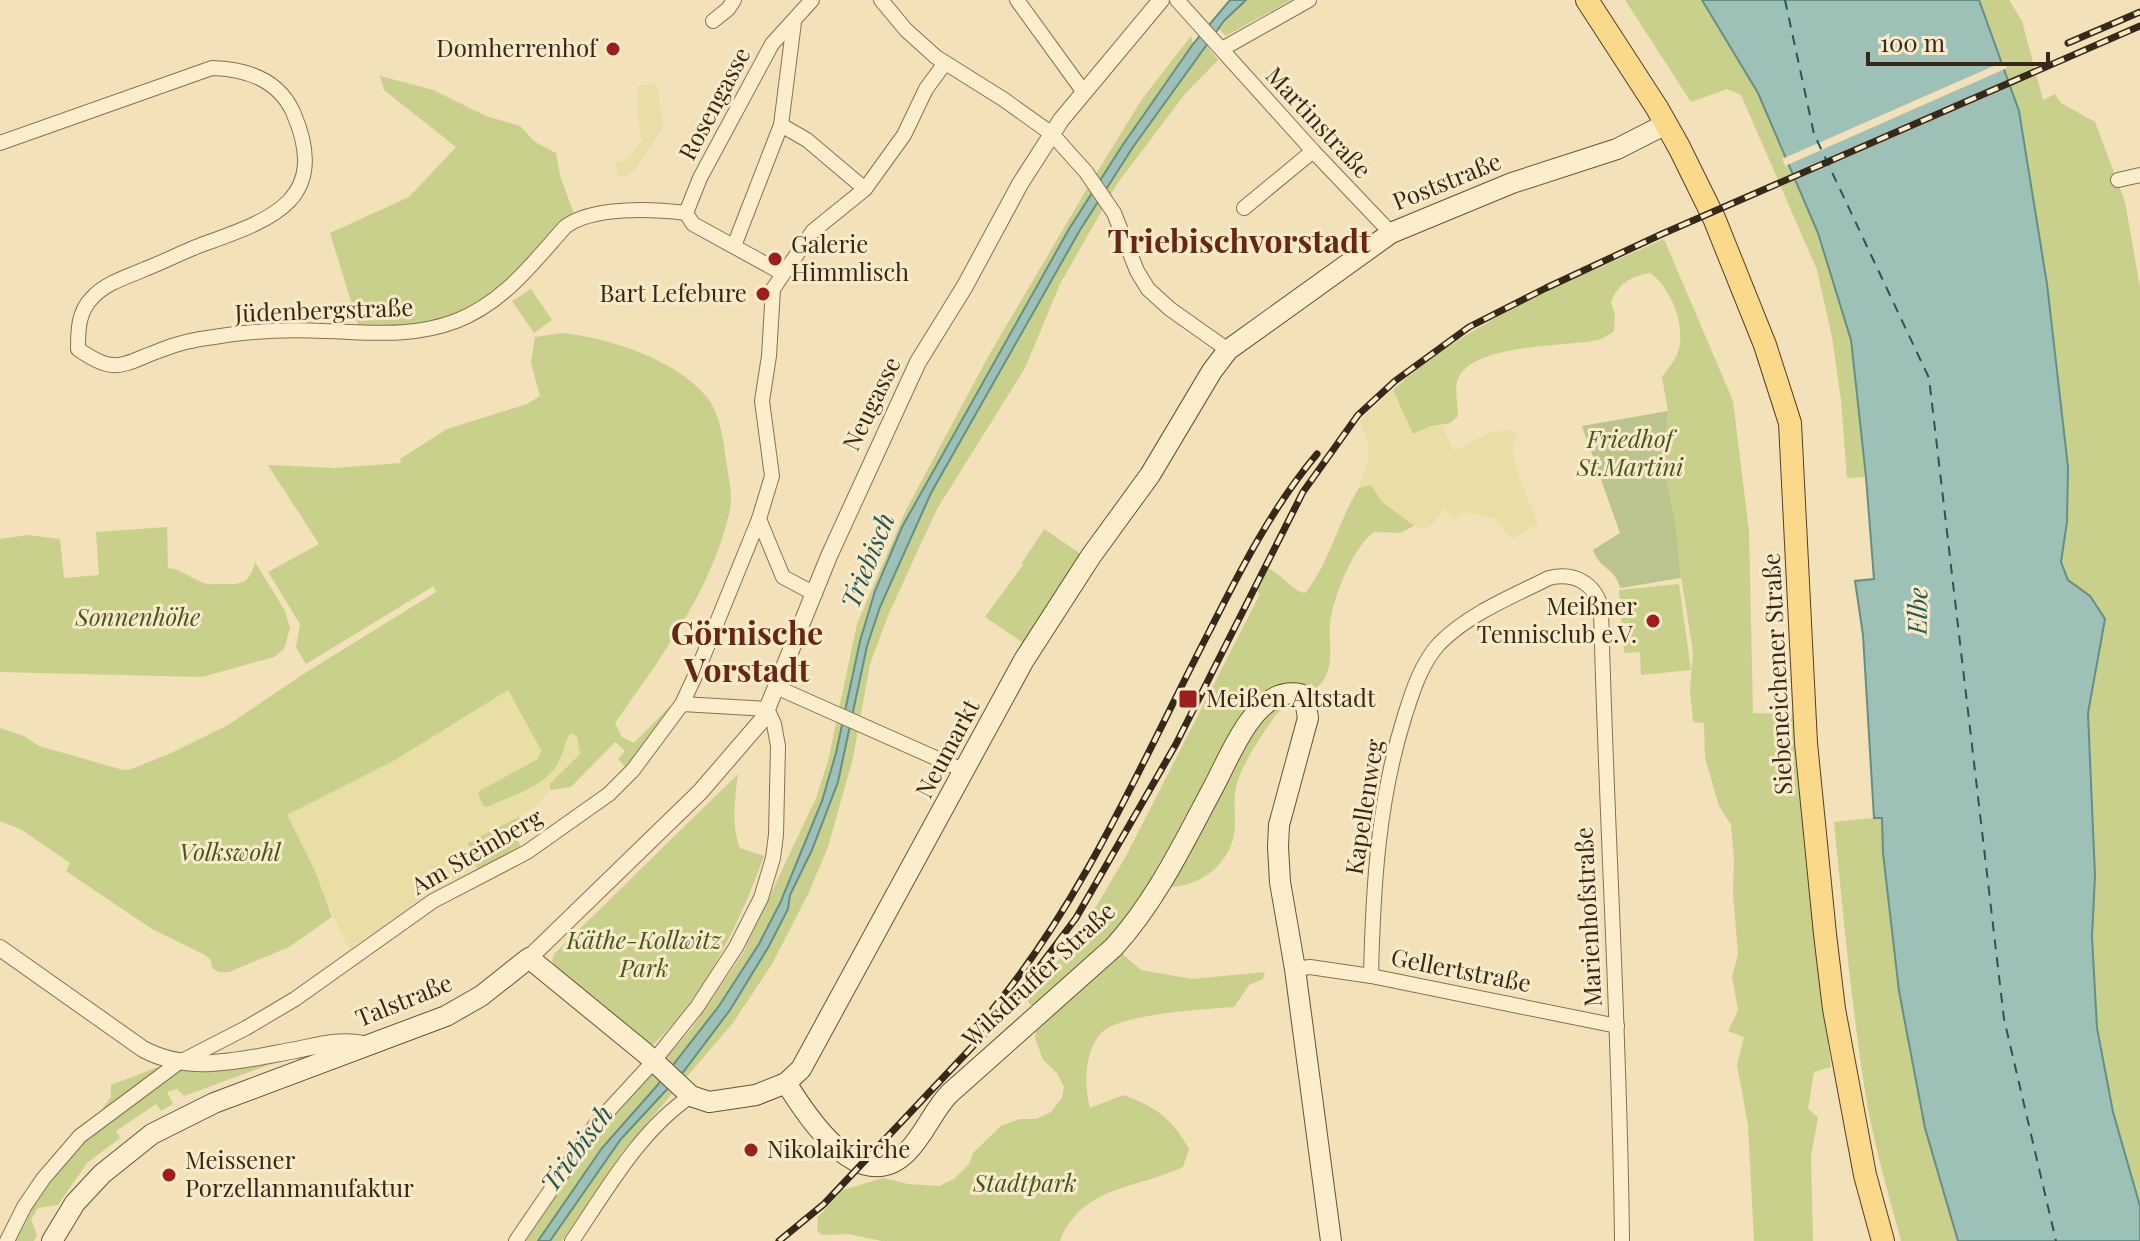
<svg xmlns="http://www.w3.org/2000/svg" width="2140" height="1241" viewBox="0 0 2140 1241" font-family="'Playfair Display',serif">
<style>
.farmland{fill:#e8dea6}
.green{fill:#c8d08c}
.cemetery{fill:#bcc48d}
.water{fill:#9ec1b7;stroke:#658f85;stroke-width:2}
.pier{fill:#f2e1b9}
.lines{fill:none;stroke-linecap:round;stroke-linejoin:round}
.ferry{stroke:#265856;stroke-width:2;stroke-dasharray:10 8;stroke-linecap:butt}
.minor-casing{stroke:#897052;stroke-width:16}
.tertiary-casing{stroke:#897052;stroke-width:18}
.secondary-casing{stroke:#6b5136;stroke-width:22}
.primary-casing{stroke:#563e28;stroke-width:24}
.minor{stroke:#fceecc;stroke-width:14}
.tertiary{stroke:#fceecc;stroke-width:16}
.secondary{stroke:#fceecc;stroke-width:20}
.primary{stroke:#fbd98b;stroke-width:22}
.rail-casing{stroke:#372819;stroke-width:7}
.rail{stroke:#f9ebc9;stroke-width:4;stroke-dasharray:12;stroke-linecap:butt}
.poi-dot{fill:#9e1d1d;stroke:#f9ebc9;stroke-width:3}
.labels{text-anchor:middle;stroke-width:6;stroke-linejoin:round;paint-order:stroke}
.poi-label{font-size:24px;fill:#372819;stroke:#f9ebc9;text-anchor:start}
.street-label{font-size:24px;fill:#372819;stroke:#f9ebc9}
.park-label{font-size:24px;font-style:italic;fill:#47551e;stroke:#f9ebc9}
.water-label{font-size:26px;font-style:italic;fill:#265856;stroke:#f9ebc9}
.district-label{font-size:32px;font-weight:bold;fill:#672714;stroke:#f9ebc9}
</style>
<rect width="100%" height="100%" fill="#f2e1b9"/>
<g class="farmland">
<path d="M657 84 663 127 634 171 622 177 617 174 616 163 629 158 642 140 637 113 638 85Z"/>
<path d="M1393 390 1413 434 1431 426 1442 425 1454 451 1486 434 1505 430 1518 432 1512 449 1518 475 1538 524 1512 539 1494 518 1468 512 1462 513 1455 520 1444 509 1433 524 1424 528 1414 526 1381 501 1371 485 1359 488 1368 460V445L1360 421Z"/>
<path d="M508 690 541 750 538 759 481 790 487 807 515 795 548 776 559 762 571 733 577 736 580 754 549 786 550 790 536 805 512 822 468 843 477 869 429 894 349 949 286 815 395 760Z"/>
</g>
<g class="green">
<path d="M1246 0H1291L1226 36 1219 29Z"/>
<path d="M1625 0H1702L1758 93 1818 233 1851 340 1866 477 1847 478 1841 400 1832 337 1817 270 1741 95 1727 89 1691 102Z"/>
<path d="M1979 0H2009L2022 21 2043 100 2055 94 2061 103 2095 122 2125 202 2140 287V1206L2113 1112 2097 1028 2092 937 2095 876 2088 713 2105 619 2090 596 2068 580 2061 562 2067 522 2068 467 2019 111Z"/>
<path d="M1191 36 1193 44 1122 146 1069 229 902 527 875 591 860 641 836 753 822 801 781 901 759 944 719 1006 655 1088 602 1148 538 1241H526L595 1138 693 1027 743 953 816 798 828 761 857 624 906 510 989 355 1085 192 1142 99Z"/>
<path d="M1207 46 1218 60 1185 94 1117 184 1060 284 1025 368 937 509 889 613 870 664 853 758 828 847 809 892 772 964 733 1023 623 1151 562 1241H550L621 1139 684 1071 730 1011 769 946 788 909 790 895 812 850 838 782 867 646 880 607 931 493 1080 230 1133 147Z"/>
<path d="M380 76 433 90 486 116 520 126 535 142 556 153 560 176 576 219 512 286 456 321 359 333 358 324 330 233 409 197 456 147 384 90Z"/>
<path d="M1664 239 1733 401 1749 531 1753 713 1793 714 1806 866 1831 1067 1814 1072 1808 1109 1818 1117 1811 1156 1813 1241H1754L1748 1125 1737 1065 1744 1037 1728 1031 1738 1010 1732 977 1738 954 1733 894 1734 858 1731 825 1719 806 1705 758 1704 723 1693 722 1690 690 1693 652 1664 468 1668 411 1662 377C1667 369 1677 359 1679 349 1685 323 1671 288 1650 273 1630 277 1619 283 1611 302L1615 315 1614 331C1609 334 1604 338 1598 340 1566 347 1472 343 1458 379 1454 388 1458 406 1458 416L1450 423 1431 426 1413 434 1393 390C1470 320 1569 281 1664 239Z"/>
<path d="M531 289 552 320 534 333 512 301Z"/>
<path d="M563 333C609 338 675 359 706 396 720 412 723 439 726 459 728 477 734 497 729 514 711 591 660 659 615 723L622 737 634 743 670 706 669 716 629 771 618 759 625 751 615 742 571 787 550 790V784L580 754 577 736 571 733C564 742 564 754 558 763 546 786 509 797 487 807L483 805 478 794 481 790 538 759 541 750 508 690 395 760 287 815 314 869 332 917 289 947 229 972H219L212 968 211 960 205 955 152 929 66 871 70 863 22 830 0 821V728L24 736 39 746 123 770H129L171 753 228 725 302 675 436 592 434 586 306 664 296 647 300 624 268 572 319 544 268 465 335 468 401 463 400 459 447 429 527 404 540 396 531 363 535 337Z"/>
<path d="M1371 485 1381 501 1414 526 1400 533 1374 532C1354 545 1331 601 1330 625 1329 641 1333 658 1327 673 1317 697 1302 692 1285 706 1278 712 1271 721 1266 729 1255 745 1243 765 1237 783 1233 797 1235 812 1235 826 1233 866 1195 891 1158 887L1114 947 1141 970 1192 979 1265 972 1263 979 1249 985 1234 1007C1206 1009 1121 1014 1102 1032 1084 1050 1084 1086 1090 1108L1123 1095C1156 1107 1172 1118 1189 1149L1183 1167C1136 1189 1081 1186 1060 1241H882L848 1234 822 1235 817 1230 818 1217 843 1190 883 1178 908 1184 939 1186 954 1179 969 1164 973 1153 1001 1126 1019 1119H1036L1051 1112 1062 1098 1064 1087 1057 1073 1043 1060 1035 1038 1038 1013 1027 1001 1085 925 1126 856 1260 594 1256 590 1267 568C1282 573 1290 590 1305 593 1329 565 1338 521 1359 488Z"/>
<path d="M167 527 168 568C182 569 191 579 204 583 209 585 217 584 223 584 243 585 250 582 255 562L285 611 290 628 284 649 274 657 202 677 0 672V539L28 535 60 539 64 578 99 575 96 532Z"/>
<path d="M1044 529 1081 554 1025 644 985 617 1023 565 1022 563Z"/>
<path d="M1679 584 1691 670 1641 675 1640 652 1624 653 1619 590Z"/>
<path d="M738 774C735 797 731 826 740 848L764 856C739 925 706 993 653 1045L644 1041 555 966 552 961 554 954Z"/>
<path d="M519 817 524 826 515 836 522 848 477 869 468 843Z"/>
<path d="M1882 817 1883 853 1899 991 1925 1128 1958 1241H1901C1888 1192 1873 1142 1865 1091 1851 1002 1843 912 1834 822Z"/>
<path d="M273 1060 274 1063 184 1096 177 1089 167 1092 173 1104 161 1111 156 1104 116 1131 120 1138 87 1163 58 1205 38 1208 31 1219 37 1235 34 1241H11L16 1226 111 1097V1085L158 1067 187 1071H223Z"/>
</g>
<path class="cemetery" d="M1668 411 1664 468 1675 522 1681 578 1620 588C1617 569 1598 568 1593 550L1620 533 1582 426Z"/>
<g class="water">
<path d="M1230 0H1246L1224 21 1133 147 1080 230 931 493 880 607 867 646 838 782 812 850 790 895 788 909 769 946 730 1010 684 1071 621 1139 550 1241H538L602 1148 655 1088 719 1006 759 944 781 901 822 801 836 753 860 641 875 591 902 527 1069 229 1122 146 1193 44Z"/>
<path d="M1702 0H1979L2019 111 2047 284 2068 467 2067 522 2061 562 2068 580 2090 596 2105 619 2088 713 2095 876 2092 937 2097 1028 2113 1112 2140 1206V1241H1958L1925 1128 1899 991 1883 853 1882 818H1874L1863 635 1855 581 1874 579 1866 477 1851 340 1818 233 1758 93Z"/>
</g>
<path class="pier" d="M2005 61 2007 68 1785 166 1782 159Z"/>
<g class="lines">
<path class="ferry" d="M1785 0 1814 134 1929 378 2004 1019 2056 1241"/>
<defs>
<g id="minor">
<path d="M881 0 906 30 936 57 1003 99 1052 134 1086 172 1114 213 1137 271 1148 289 1170 309 1228 350"/>
<path d="M1017 0 1083 91"/>
<path d="M1177 0 1313 151 1391 233"/>
<path d="M713 21 728 9 734 0"/>
<path d="M1222 49 1309 0"/>
<path d="M781 125 807 140 865 189"/>
<path d="M0 143 212 68C246 69 278 79 293 112 332 201 270 220 201 245 182 252 164 262 145 269 127 277 105 283 92 298 78 312 78 331 78 349 116 376 122 364 161 350 178 343 197 339 214 337 250 331 288 329 324 331 370 332 411 338 456 321 503 303 532 264 565 227 592 206 652 209 686 213L693 224 782 273"/>
<path d="M2118 180 2140 175"/>
<path d="M1244 208 1313 151"/>
<path d="M686 213 700 178 772 44 812 0"/>
<path d="M734 246 781 125 794 22"/>
<path d="M759 519 783 577 815 594"/>
<path d="M776 687 965 771"/>
<path d="M1295 969 1310 967 1371 976 1617 1026"/>
<path d="M1371 976C1373 887 1378 800 1405 715 1413 690 1421 664 1439 644 1468 614 1513 596 1549 578 1574 572 1595 583 1601 608 1606 819 1620 1030 1622 1241"/>
<path d="M7 1241 24 1207 43 1179 80 1136 178 1063 246 1028 295 999 433 901 527 852 609 794 633 770 682 704 696 674 759 519 772 476 762 401 769 356 773 289 813 231 865 189 904 135 926 89 945 63"/>
<path d="M516 1241 596 1124 653 1062 697 1007 736 947 761 898 773 858 776 835 778 746 774 724 767 709 682 704"/>
<path d="M572 1241C606 1191 640 1130 691 1096"/>
</g>
<g id="tertiary">
<path d="M0 948 143 1049C191 1075 245 1059 296 1050 320 1045 340 1039 364 1044"/>
<path d="M529 958 700 792 763 719 829 556 918 362 965 286 1020 184 1061 120 1161 0"/>
</g>
<g id="secondary">
<path d="M786 1083C808 1117 859 1198 906 1153 924 1136 932 1112 949 1094L1114 947C1156 901 1184 842 1214 786 1225 765 1235 741 1249 722 1261 705 1278 690 1300 694L1305 700 1308 718 1279 825 1278 847 1280 882 1295 969 1331 1241"/>
<path d="M52 1241 75 1203 102 1174 152 1134 214 1103 446 1016 481 996 529 958 645 1053 691 1096 709 1102 756 1095 786 1083 801 1069 1024 660 1091 556 1150 475 1212 371 1228 350 1391 233 1512 183 1617 149 1666 124"/>
</g>
<path id="primary" d="M1587 0 1657 108 1679 147 1714 218 1765 345 1790 423 1806 743 1825 934 1834 1009 1865 1175 1883 1241"/>
</defs>
<use href="#minor" class="minor-casing"/>
<use href="#tertiary" class="tertiary-casing"/>
<use href="#secondary" class="secondary-casing"/>
<use href="#primary" class="primary-casing"/>
<use href="#minor" class="minor"/>
<use href="#tertiary" class="tertiary"/>
<use href="#secondary" class="secondary"/>
<use href="#primary" class="primary"/>
<defs>
<g id="rail">
<path d="M2068 43 2140 12"/>
<path d="M993 1009C1086 896 1143 759 1210 630 1241 569 1273 506 1317 454"/>
<path d="M779 1241 824 1204 1006 1011 1076 918 1176 744 1303 492 1358 415 1395 381 1469 327 1546 288 1662 234 2140 26"/>
</g>
</defs>
<use href="#rail" class="rail-casing"/>
<use href="#rail" class="rail"/>
</g>
<g class="poi-dot">
<circle cx="613" cy="49" r="8"/>
<circle cx="775" cy="259" r="8"/>
<circle cx="763" cy="294" r="8"/>
<circle cx="1653" cy="621" r="8"/>
<rect x="1178" y="689" width="20" height="20" rx="4"/>
<circle cx="751" cy="1150" r="8"/>
<circle cx="169" cy="1175" r="8"/>
</g>
<g class="labels">
<g class="poi-label">
<text x="597" y="57" text-anchor="end">Domherrenhof</text>
<text x="791" y="253">Galerie<tspan x="791" dy="28">Himmlisch</tspan></text>
<text x="747" y="302" text-anchor="end">Bart Lefebure</text>
<text x="1637" y="615" text-anchor="end">Meißner<tspan x="1637" dy="28">Tennisclub e.V.</tspan></text>
<text x="1206" y="707">Meißen Altstadt</text>
<text x="767" y="1158">Nikolaikirche</text>
<text x="185" y="1169">Meissener<tspan x="185" dy="28">Porzellanmanufaktur</tspan></text>
</g>
<g class="street-label">
<text transform="translate(715 104) rotate(-62)" y="8">Rosengasse</text>
<text transform="translate(1318 123) rotate(47)" y="8">Martinstraße</text>
<text transform="translate(1447 182) rotate(-22)" y="8">Poststraße</text>
<text transform="translate(324 311) rotate(-2)" y="8">Jüdenbergstraße</text>
<text transform="translate(872 404) rotate(-64)" y="8">Neugasse</text>
<text transform="translate(1778 674) rotate(-93)" y="8">Siebeneichener Straße</text>
<text transform="translate(948 749) rotate(-62)" y="8">Neumarkt</text>
<text transform="translate(1365 807) rotate(-81)" y="8">Kapellenweg</text>
<text transform="translate(477 852) rotate(-30)" y="8">Am Steinberg</text>
<text transform="translate(1589 917) rotate(-93)" y="8">Marienhofstraße</text>
<text transform="translate(1461 971) rotate(11)" y="8">Gellertstraße</text>
<text transform="translate(1039 975) rotate(-43)" y="8">Wilsdruffer Straße</text>
<text transform="translate(404 1001) rotate(-22)" y="8">Talstraße</text>
</g>
<g class="park-label">
<text x="1630" y="448">Friedhof<tspan x="1630" dy="28">St.Martini</tspan></text>
<text x="138" y="626">Sonnenhöhe</text>
<text x="230" y="861">Volkswohl</text>
<text x="644" y="949">Käthe-Kollwitz<tspan x="644" dy="28">Park</tspan></text>
<text x="1025" y="1192">Stadtpark</text>
</g>
<g class="water-label">
<text transform="translate(868 561) rotate(-68)" y="9">Triebisch</text>
<text transform="translate(1918 611) rotate(-89)" y="9">Elbe</text>
<text transform="translate(577 1149) rotate(-53)" y="9">Triebisch</text>
</g>
<g class="district-label">
<text x="1239" y="253">Triebischvorstadt</text>
<text x="747" y="645">Görnische<tspan x="747" dy="37">Vorstadt</tspan></text>
</g>
</g>
<path d="M1868 52v12h180v-12" fill="none" stroke="#372819" stroke-width="4"/>
<text x="1880" y="52" font-size="24" fill="#372819" stroke="#f9ebc9" stroke-width="6" paint-order="stroke">100 m</text>
</svg>
